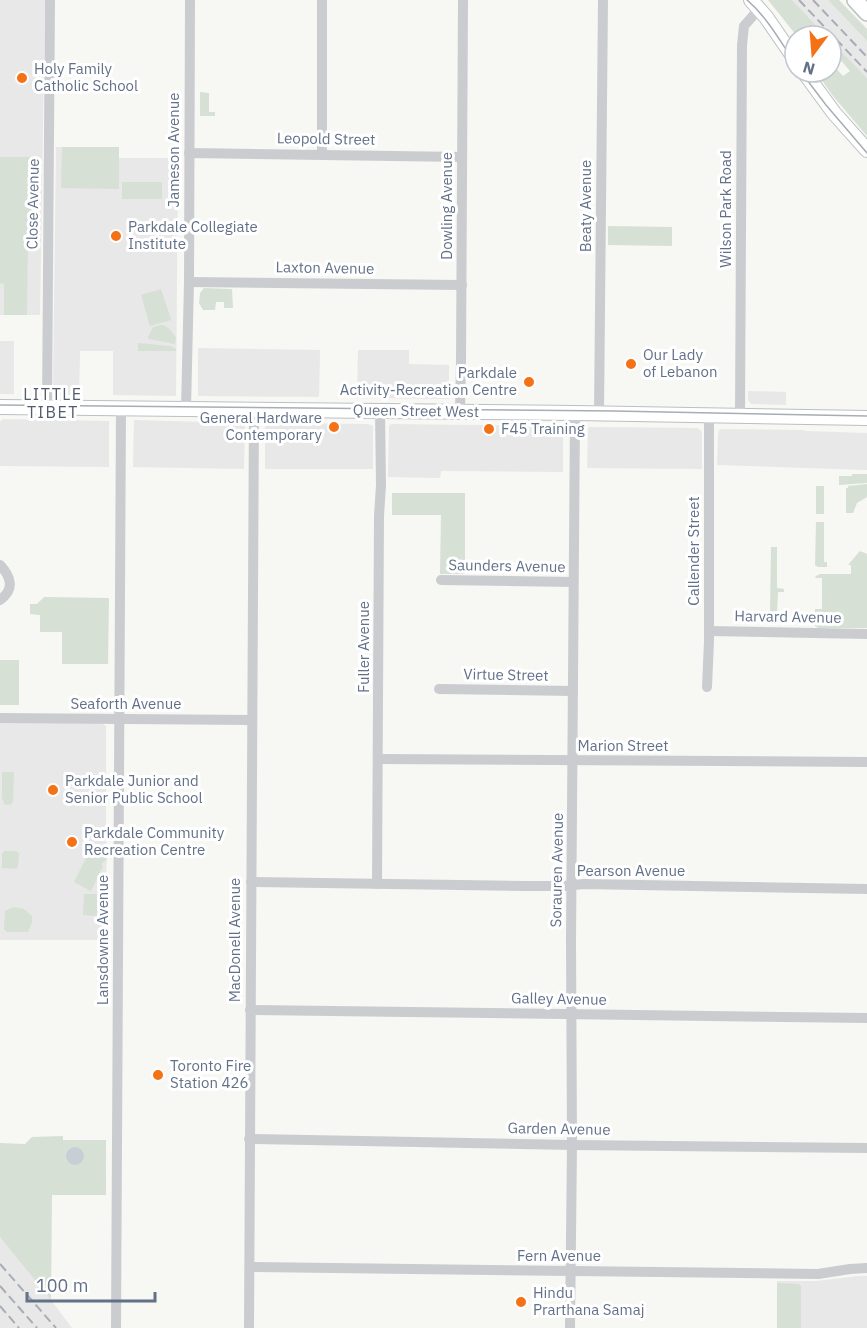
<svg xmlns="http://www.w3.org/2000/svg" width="867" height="1328" viewBox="0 0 867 1328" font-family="'IBM Plex Sans',sans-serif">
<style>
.built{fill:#e7e8e7}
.green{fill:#d7e0d4}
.water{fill:#c7cfd6}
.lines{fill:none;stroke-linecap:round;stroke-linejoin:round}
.major-casing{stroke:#bcbfc3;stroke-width:16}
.highway-casing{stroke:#bbbdc1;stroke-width:18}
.minor{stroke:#caccd0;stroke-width:10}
.major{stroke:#fff;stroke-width:14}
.highway{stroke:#fff;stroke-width:15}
.tram{stroke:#a8adb4;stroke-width:1.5}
.rail{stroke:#a8adb4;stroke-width:2;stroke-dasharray:9 4.5;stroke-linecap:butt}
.poi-dot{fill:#f57116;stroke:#fff;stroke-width:2}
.labels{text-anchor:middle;stroke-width:6;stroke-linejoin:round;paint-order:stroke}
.poi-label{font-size:15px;fill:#637188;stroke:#fff;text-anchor:start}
.street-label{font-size:15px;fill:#637188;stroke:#fff}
.neighbourhood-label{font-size:16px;letter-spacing:1.5px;fill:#525c6c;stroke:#fff}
</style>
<rect width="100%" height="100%" fill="#f7f7f4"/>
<g class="built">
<path d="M0 0H45L40 315H0Z"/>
<path d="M792 0H828L867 41V78L831 41V36H826Z"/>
<path d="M56 147H119V158H178L176 396 113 395V351H80L79 395H53Z"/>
<rect x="0" y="341" width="14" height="53"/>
<path d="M198 348 320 350 319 397 198 396Z"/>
<path d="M358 350H409V364L449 365V399L357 398Z"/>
<path d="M748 391 786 392V405L751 404 748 400Z"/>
<path d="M3 419 109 421V467L0 466V422Z"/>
<path d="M134 420 242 423 245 426 244 469 133 467Z"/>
<path d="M267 423 368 424 373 426V469H265V425Z"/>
<path d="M391 424 563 426V472L441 471 440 478 388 477 389 426Z"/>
<path d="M589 427 698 428 702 432V469L587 468 588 429Z"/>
<path d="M722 429 803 430 805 431 867 433V470L717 465 718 435 719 430Z"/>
<path d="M0 723H101L106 726V834L107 855 105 902 106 940H0Z"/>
<path d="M0 1237 51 1300 72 1328H0Z"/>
<path d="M858 1276H867V1328H777V1281H816Z"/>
</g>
<g class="green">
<path d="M768 0H792L826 36H797Z"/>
<path d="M828 0H839L867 29V41Z"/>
<path d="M831 41 867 78V136L833 96 816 72H831V63L843 76 850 71 831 49Z"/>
<path d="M200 92 209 93V112H215V116H200Z"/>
<path d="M62 147H119V189L61 188Z"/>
<path d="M0 157H36L35 228 28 229 27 315H4V284L0 283Z"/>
<rect x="122" y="182" width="40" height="17"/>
<path d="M608 226 672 227V246L608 245Z"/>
<path d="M204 288 232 289 233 308H224V302H216L215 310H203L199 303 200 293Z"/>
<path d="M161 289 171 320 150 326 141 295Z"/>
<path d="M161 325C169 326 172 332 176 338L175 344 149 339 148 337 153 327Z"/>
<path d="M138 343 170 346 176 349V351H138Z"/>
<path d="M852 474H867V483L839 485V476H852Z"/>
<path d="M867 484V497L857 503 853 513H846V488H848V486Z"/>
<rect x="816" y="486" width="8" height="28"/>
<path d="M392 493H465V574H440L441 515H392Z"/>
<path d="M816 522H824V562H827V567H818L815 565Z"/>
<path d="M771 547H777V588L784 589V592H778L777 614H770Z"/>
<path d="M860 551 867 554V628H818L815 626V609H822V578H815L816 576 820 574H851V565H848Z"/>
<path d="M44 597 109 598 108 664H62V632H40V615L30 614V604H37Z"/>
<rect x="0" y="660" width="19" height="45"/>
<path d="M2 772H14L13 802 11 804 5 805 2 798Z"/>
<path d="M90 850 107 859 101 864 103 866 91 891 74 882 86 858H88V852Z"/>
<path d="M4 851H16L19 854 18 866 16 869 2 868V854Z"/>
<path d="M84 894H97V916L83 915Z"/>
<path d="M14 907 24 909 32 916V922L28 932H7L4 929 5 911Z"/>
<path d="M63 1136V1140H106V1195H52L51 1300 0 1237V1143L25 1144 32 1137Z"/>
<path d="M777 1283 799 1284 801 1286V1328H777Z"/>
</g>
<circle class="water" cx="75" cy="1156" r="9"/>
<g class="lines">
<defs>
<g id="major">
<path d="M751 0 766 17 795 59"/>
<path d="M804 72 834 113 867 150"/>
<path d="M0 407 575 413 867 418"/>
</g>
<path id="highway" d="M855 0 867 13"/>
</defs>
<use href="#major" class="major-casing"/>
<use href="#highway" class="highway-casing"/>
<g class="minor">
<path d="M322 0V154"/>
<path d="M189 153 462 157"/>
<path d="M189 282 462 285"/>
<path d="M47 407 50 0"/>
<path d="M186 408 189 282 190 0"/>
<path d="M460 412 461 361 463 0"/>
<path d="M599 413 603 0"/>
<path d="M740 415 742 45 744 26 759 9"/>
<path d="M0 565C11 577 15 589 0 600"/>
<path d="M441 580 573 582"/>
<path d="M709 631 867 634"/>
<path d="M707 687 709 641V415"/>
<path d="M439 689 573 691"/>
<path d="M0 718 252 720"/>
<path d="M378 759 867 762"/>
<path d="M251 882 524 886H564L584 884 867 889"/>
<path d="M377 884 379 516 381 485 380 410"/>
<path d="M250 1010 867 1018"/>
<path d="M249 1139 572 1145 867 1148"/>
<path d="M250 1267 818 1274 850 1269 867 1268"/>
<path d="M116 1328 121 408"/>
<path d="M249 1328 254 409"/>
<path d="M570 1328 572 1145 571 941 575 413"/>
</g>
<use href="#major" class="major"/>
<use href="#highway" class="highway"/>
<g class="tram">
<path d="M747 0C767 17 780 41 795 63"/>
<path d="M801 72 826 105 867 153"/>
<path d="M0 405 614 411 867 416"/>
</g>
<g class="rail">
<path d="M799 0 867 72"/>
<path d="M813 0 867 57"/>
<path d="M0 1264 56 1328"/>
<path d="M0 1286 37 1328"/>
<path d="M0 1306 19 1328"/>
</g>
</g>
<g class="poi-dot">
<circle cx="22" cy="78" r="6"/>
<circle cx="116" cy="236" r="6"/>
<circle cx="631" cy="364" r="6"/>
<circle cx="529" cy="382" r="6"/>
<circle cx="334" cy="427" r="6"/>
<circle cx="489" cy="429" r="6"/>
<circle cx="53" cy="790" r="6"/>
<circle cx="72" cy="842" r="6"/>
<circle cx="158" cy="1075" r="6"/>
<circle cx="521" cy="1302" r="6"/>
</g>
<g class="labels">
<g class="poi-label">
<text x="34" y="74">Holy Family<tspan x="34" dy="17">Catholic School</tspan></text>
<text x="128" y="232">Parkdale Collegiate<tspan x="128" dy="17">Institute</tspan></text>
<text x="643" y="360">Our Lady<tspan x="643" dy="17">of Lebanon</tspan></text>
<text x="517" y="378" text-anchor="end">Parkdale<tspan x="517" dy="17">Activity-Recreation Centre</tspan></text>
<text x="322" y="423" text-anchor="end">General Hardware<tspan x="322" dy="17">Contemporary</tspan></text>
<text x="501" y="434">F45 Training</text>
<text x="65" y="786">Parkdale Junior and<tspan x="65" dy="17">Senior Public School</tspan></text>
<text x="84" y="838">Parkdale Community<tspan x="84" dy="17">Recreation Centre</tspan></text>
<text x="170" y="1071">Toronto Fire<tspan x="170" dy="17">Station 426</tspan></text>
<text x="533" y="1298">Hindu<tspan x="533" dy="17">Prarthana Samaj</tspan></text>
</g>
<g class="street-label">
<text transform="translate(326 139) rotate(1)" y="5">Leopold Street</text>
<text transform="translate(174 150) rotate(-90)" y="5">Jameson Avenue</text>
<text transform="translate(33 204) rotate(-89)" y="5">Close Avenue</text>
<text transform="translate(447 206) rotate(-90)" y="5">Dowling Avenue</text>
<text transform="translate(586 206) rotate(-90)" y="5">Beaty Avenue</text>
<text transform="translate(726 209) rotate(-90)" y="5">Wilson Park Road</text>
<text transform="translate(325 268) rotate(1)" y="5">Laxton Avenue</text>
<text transform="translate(416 411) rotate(1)" y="5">Queen Street West</text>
<text transform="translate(694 551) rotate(-90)" y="5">Callender Street</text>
<text transform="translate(507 566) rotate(1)" y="5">Saunders Avenue</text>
<text transform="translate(788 617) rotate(1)" y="5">Harvard Avenue</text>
<text transform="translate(364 647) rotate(-90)" y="5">Fuller Avenue</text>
<text transform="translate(506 675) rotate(1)" y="5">Virtue Street</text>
<text x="126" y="709">Seaforth Avenue</text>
<text x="623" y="751">Marion Street</text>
<text transform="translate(557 870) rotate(-89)" y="5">Sorauren Avenue</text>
<text x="631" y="876">Pearson Avenue</text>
<text transform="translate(103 940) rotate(-90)" y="5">Lansdowne Avenue</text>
<text transform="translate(235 940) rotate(-90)" y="5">MacDonell Avenue</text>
<text transform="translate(559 999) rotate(1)" y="5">Galley Avenue</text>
<text transform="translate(559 1129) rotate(1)" y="5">Garden Avenue</text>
<text x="559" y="1261">Fern Avenue</text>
</g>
<g class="neighbourhood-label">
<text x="53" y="400">LITTLE<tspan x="53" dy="18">TIBET</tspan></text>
</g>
</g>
<g transform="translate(813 54) rotate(196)"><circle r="28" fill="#ffffff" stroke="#c1c6cf" stroke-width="1.5"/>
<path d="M0-4.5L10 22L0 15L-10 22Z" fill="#f57116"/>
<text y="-9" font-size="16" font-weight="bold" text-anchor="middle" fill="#637188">N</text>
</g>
<path d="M27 1292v9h128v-9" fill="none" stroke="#637188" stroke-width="3"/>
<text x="36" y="1292" font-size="18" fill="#637188" stroke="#ffffff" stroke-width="4.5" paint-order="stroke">100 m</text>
</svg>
